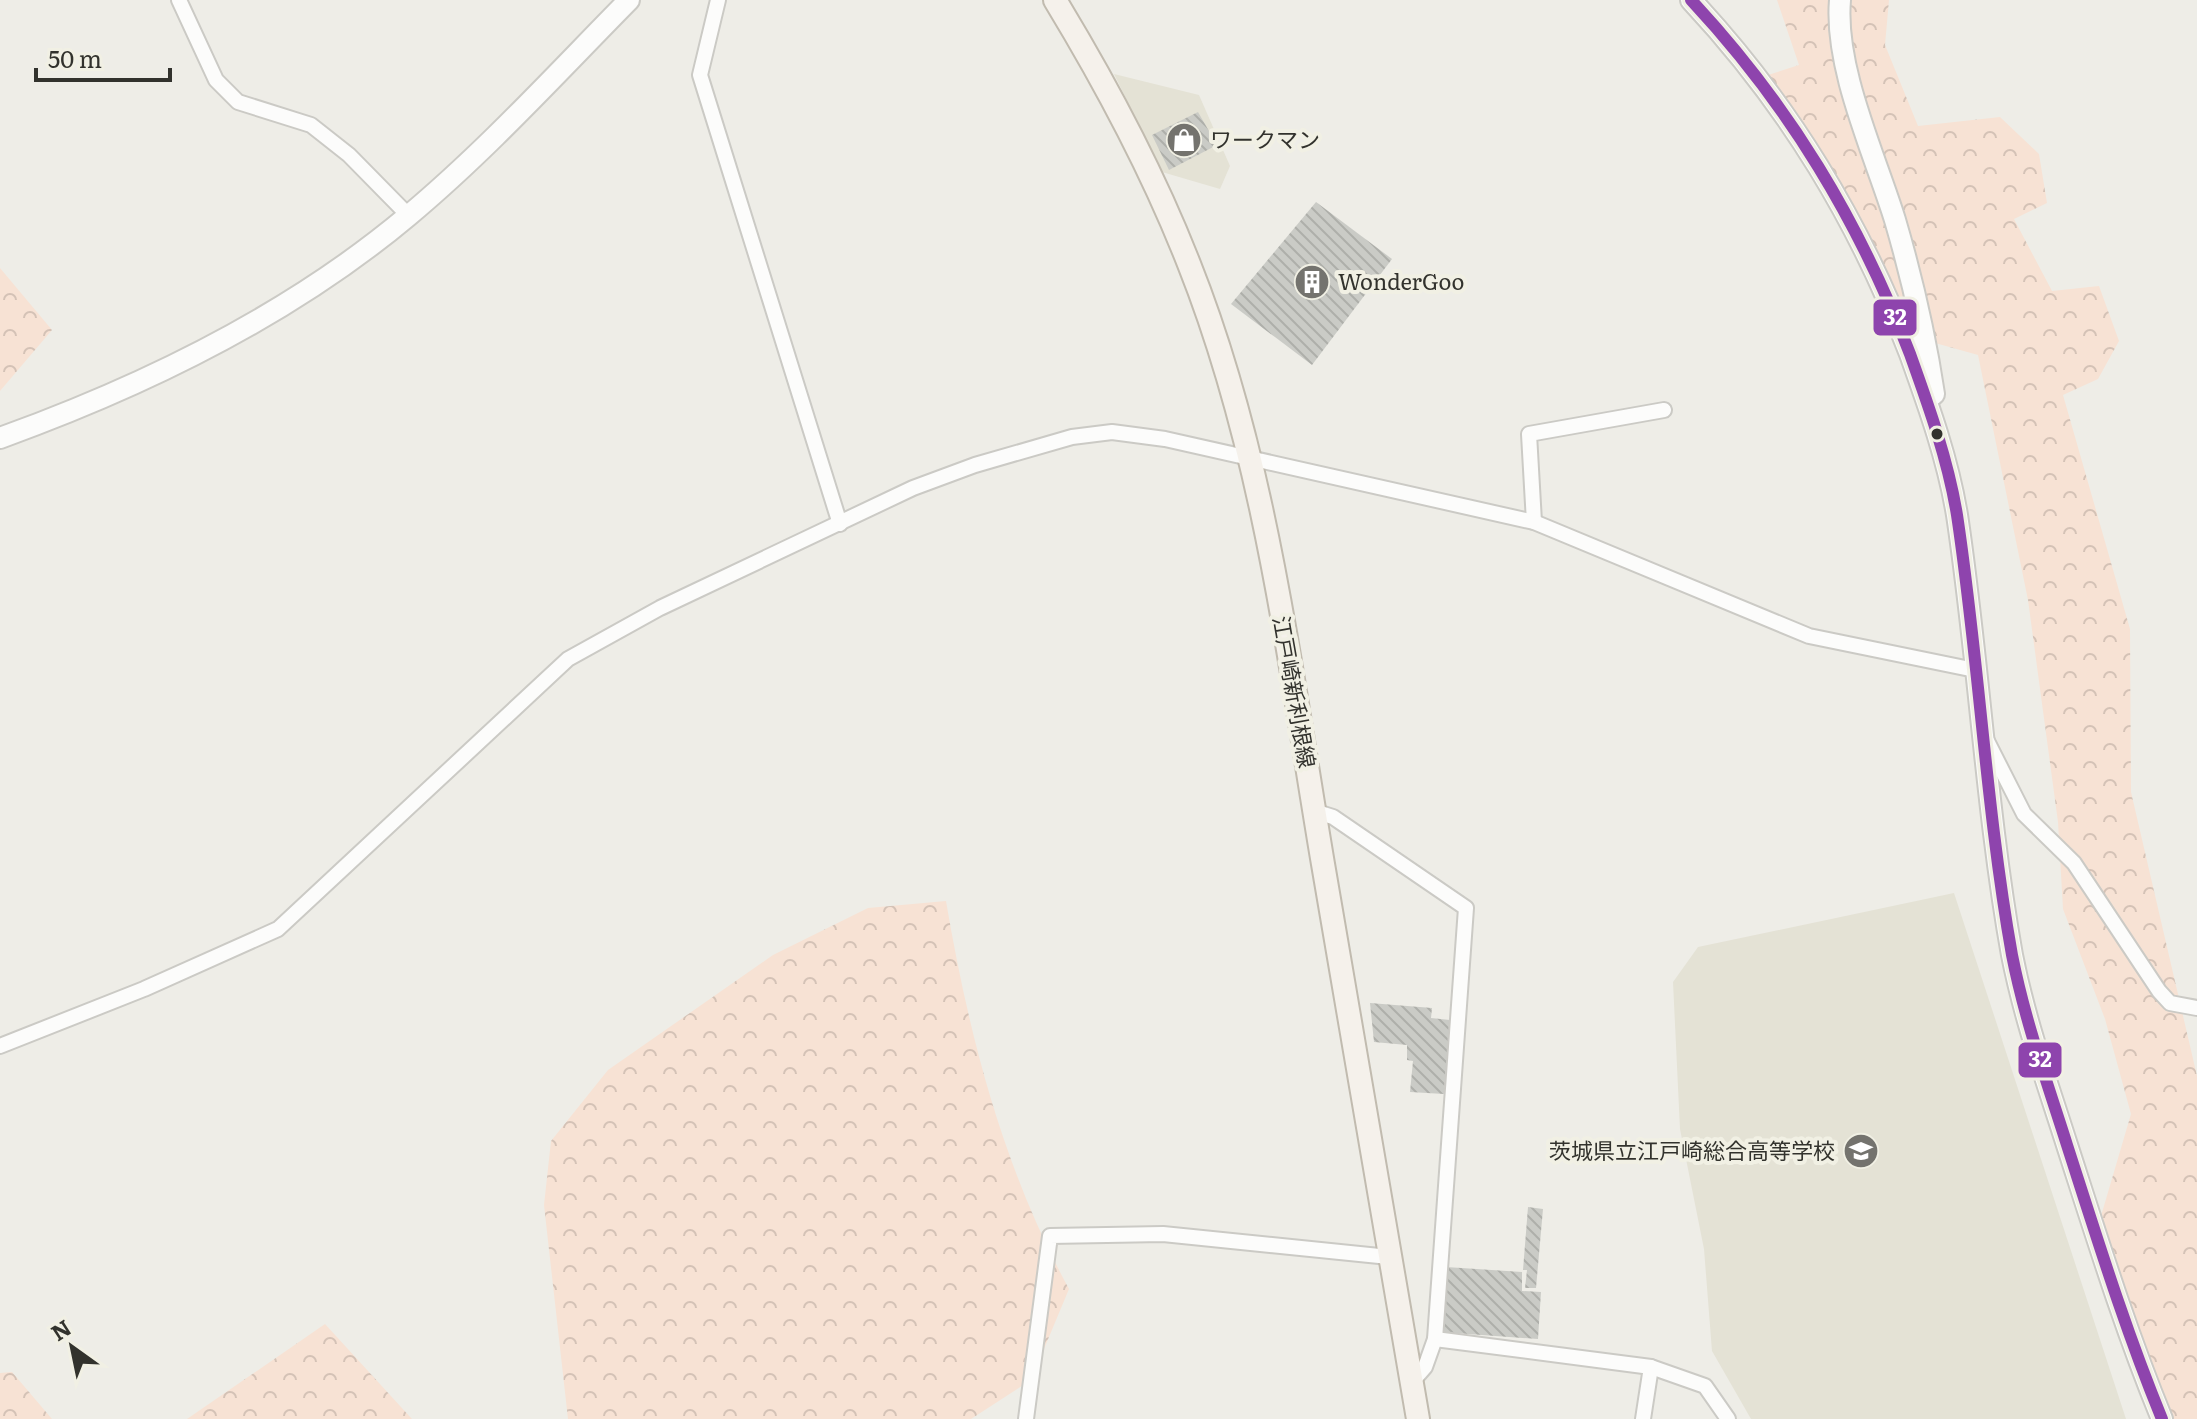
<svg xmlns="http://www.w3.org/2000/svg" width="2197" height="1419" viewBox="0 0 2197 1419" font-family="Literata,'Noto Sans JP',serif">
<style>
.built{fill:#e4e2d5}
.forest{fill:url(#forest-crowns)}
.building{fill:url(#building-back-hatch)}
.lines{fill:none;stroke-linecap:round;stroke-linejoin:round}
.street-casing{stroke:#cbcac5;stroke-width:18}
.secondary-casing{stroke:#cbcac5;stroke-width:24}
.primary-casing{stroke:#c1bbaf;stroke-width:26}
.street{stroke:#fcfcfb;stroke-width:14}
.secondary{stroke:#fcfcfb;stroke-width:20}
.primary{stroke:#f5f1eb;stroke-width:22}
.bus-1-casing{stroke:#f1f0e4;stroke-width:18}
.bus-1{stroke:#8e44ad;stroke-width:12}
.bus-dot{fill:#32322d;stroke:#f1f0e4;stroke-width:3}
.labels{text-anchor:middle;stroke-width:8;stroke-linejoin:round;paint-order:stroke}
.poi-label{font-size:22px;fill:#32322d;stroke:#f1f0e4;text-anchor:start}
.street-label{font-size:22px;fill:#32322d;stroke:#f1f0e4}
.line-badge{stroke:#f1f0e4;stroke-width:3}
.badge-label{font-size:22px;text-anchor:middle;font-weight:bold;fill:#fff}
</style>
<defs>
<pattern id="forest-crowns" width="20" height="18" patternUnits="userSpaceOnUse" patternTransform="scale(2)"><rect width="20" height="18" fill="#f7e2d4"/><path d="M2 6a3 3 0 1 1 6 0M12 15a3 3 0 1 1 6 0" fill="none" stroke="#d4c2b6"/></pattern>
<pattern id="building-back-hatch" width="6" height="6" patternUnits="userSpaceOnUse" patternTransform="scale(2)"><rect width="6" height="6" fill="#cacbc6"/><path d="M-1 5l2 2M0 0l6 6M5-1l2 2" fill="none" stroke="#aeafaa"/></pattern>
</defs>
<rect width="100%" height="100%" fill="#eeede7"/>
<g class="built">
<path d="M1114 74 1199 95 1230 166 1220 189 1162 172Z"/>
<path d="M1954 893 2126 1419H1751L1712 1351 1704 1249 1680 1129 1673 982 1698 947Z"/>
</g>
<g class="forest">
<path d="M1777 0H1889L1885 45 1918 126 2000 117 2039 154 2047 203 2014 219 2052 291 2099 286 2119 341 2098 379 2063 395 2130 629 2131 792 2197 1076V1419H2172L2125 1313 2101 1216 2131 1114 2105 1019 2063 909 2058 822 2028 600 1978 355 1903 334 1831 175 1768 75 1799 65Z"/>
<path d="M0 268 52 330 0 391Z"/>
<path d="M946 901C969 1036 1003 1168 1069 1289L1031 1380 971 1419H568L544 1205 551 1141 608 1070 773 955 868 908Z"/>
<path d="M325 1324 412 1419H187Z"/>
<path d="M12 1372 52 1419H0V1373Z"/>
</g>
<g class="building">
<path d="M1198 112 1217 145 1169 170 1152 135Z"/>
<path d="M1316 202 1392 259 1312 365 1231 304Z"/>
<path d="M1370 1003 1432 1008 1431 1018 1450 1020 1444 1094 1410 1092 1413 1061 1407 1060V1045L1374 1042Z"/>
<path d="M1528 1207 1543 1209 1536 1288H1525L1527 1270H1523Z"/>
<path d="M1446 1267 1522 1272V1291L1541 1292 1538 1339 1441 1332Z"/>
</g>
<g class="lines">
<defs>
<g id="street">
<path d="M179 0 216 80 238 102 311 125 349 155 409 216"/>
<path d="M718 0 700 75 840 524"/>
<path d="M1534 522 1529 434 1664 410"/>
<path d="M1987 741 2024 814 2074 863 2159 991 2170 1003 2197 1008"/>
<path d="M1314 811 1333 817 1466 908 1435 1339"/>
<path d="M0 1046 144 989 278 929 568 659 660 608 913 488 975 465 1072 437 1112 432 1165 439 1534 522 1809 636 1975 670"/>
<path d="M1412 1382 1425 1367 1435 1339 1651 1367 1705 1386 1728 1419"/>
<path d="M1026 1419 1050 1236 1163 1234 1389 1257"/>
<path d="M1643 1419 1651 1367"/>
</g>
<g id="secondary">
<path d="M1691 0C1789 105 1859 221 1910 354 1929 407 1948 460 1957 515 1979 661 1986 810 2012 955 2025 1021 2047 1082 2067 1145 2097 1238 2125 1329 2162 1419"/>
<path d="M1840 0C1834 68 1875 155 1895 220 1912 278 1925 334 1934 394"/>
<path d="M0 438C144 386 290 315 408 216 487 150 557 73 629 0"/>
</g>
<path id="primary" d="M1055 0C1106 84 1153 172 1189 264 1265 455 1289 663 1323 864 1354 1049 1386 1234 1418 1419"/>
</defs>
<use href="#street" class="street-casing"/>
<use href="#secondary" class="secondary-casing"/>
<use href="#primary" class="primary-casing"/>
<use href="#street" class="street"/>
<use href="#secondary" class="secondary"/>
<use href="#primary" class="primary"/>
<defs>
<path id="bus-1" d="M1691 0C1789 105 1859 221 1910 354 1929 407 1948 460 1957 515 1979 661 1986 810 2012 955 2025 1021 2047 1082 2067 1145 2097 1238 2125 1329 2162 1419"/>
</defs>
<use href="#bus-1" class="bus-1-casing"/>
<use href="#bus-1" class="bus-1"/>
</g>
<defs>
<symbol id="shop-disc" viewBox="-11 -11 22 22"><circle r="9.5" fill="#74736e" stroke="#f1f0e4"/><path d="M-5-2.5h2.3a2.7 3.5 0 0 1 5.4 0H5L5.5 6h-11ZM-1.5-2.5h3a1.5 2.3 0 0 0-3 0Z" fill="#fff"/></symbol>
<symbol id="building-disc" viewBox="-11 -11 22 22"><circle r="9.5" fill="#74736e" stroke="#f1f0e4"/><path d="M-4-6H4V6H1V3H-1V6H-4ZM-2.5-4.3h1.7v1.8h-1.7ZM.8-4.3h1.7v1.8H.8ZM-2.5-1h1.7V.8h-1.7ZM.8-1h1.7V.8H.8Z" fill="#fff"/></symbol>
<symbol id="school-disc" viewBox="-11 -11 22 22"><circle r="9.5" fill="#74736e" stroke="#f1f0e4"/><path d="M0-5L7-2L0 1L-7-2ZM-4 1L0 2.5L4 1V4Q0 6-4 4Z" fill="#fff"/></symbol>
</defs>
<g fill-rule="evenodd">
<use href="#shop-disc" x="1164" y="120" width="40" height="40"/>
<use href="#building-disc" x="1292" y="262" width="40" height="40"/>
<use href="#school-disc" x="1841" y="1131" width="40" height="40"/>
</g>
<circle class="bus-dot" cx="1937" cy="434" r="7"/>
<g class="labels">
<g class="poi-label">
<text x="1210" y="148">ワークマン</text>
<text x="1338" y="290">WonderGoo</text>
<text x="1835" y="1159" text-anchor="end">茨城県立江戸崎総合高等学校</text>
</g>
<g class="street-label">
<text transform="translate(1294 692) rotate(80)" y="8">江戸崎新利根線</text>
</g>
</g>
<g class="line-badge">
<rect x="1872" y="298" width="46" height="39" rx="8" fill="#8e44ad"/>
<rect x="2017" y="1041" width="46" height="38" rx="8" fill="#8e44ad"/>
</g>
<g class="badge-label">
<text x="1895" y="325">32</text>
<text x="2040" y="1067">32</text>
</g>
<g transform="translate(72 1347) rotate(327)" stroke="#f1f0e4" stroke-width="6" paint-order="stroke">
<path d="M0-6L14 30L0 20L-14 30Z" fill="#32322d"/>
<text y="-12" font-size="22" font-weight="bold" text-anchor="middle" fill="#32322d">N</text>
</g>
<path d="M36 68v12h134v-12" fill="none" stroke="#32322d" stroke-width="4"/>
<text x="48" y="68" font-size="24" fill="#32322d" stroke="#f1f0e4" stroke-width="6" paint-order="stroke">50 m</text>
</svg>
